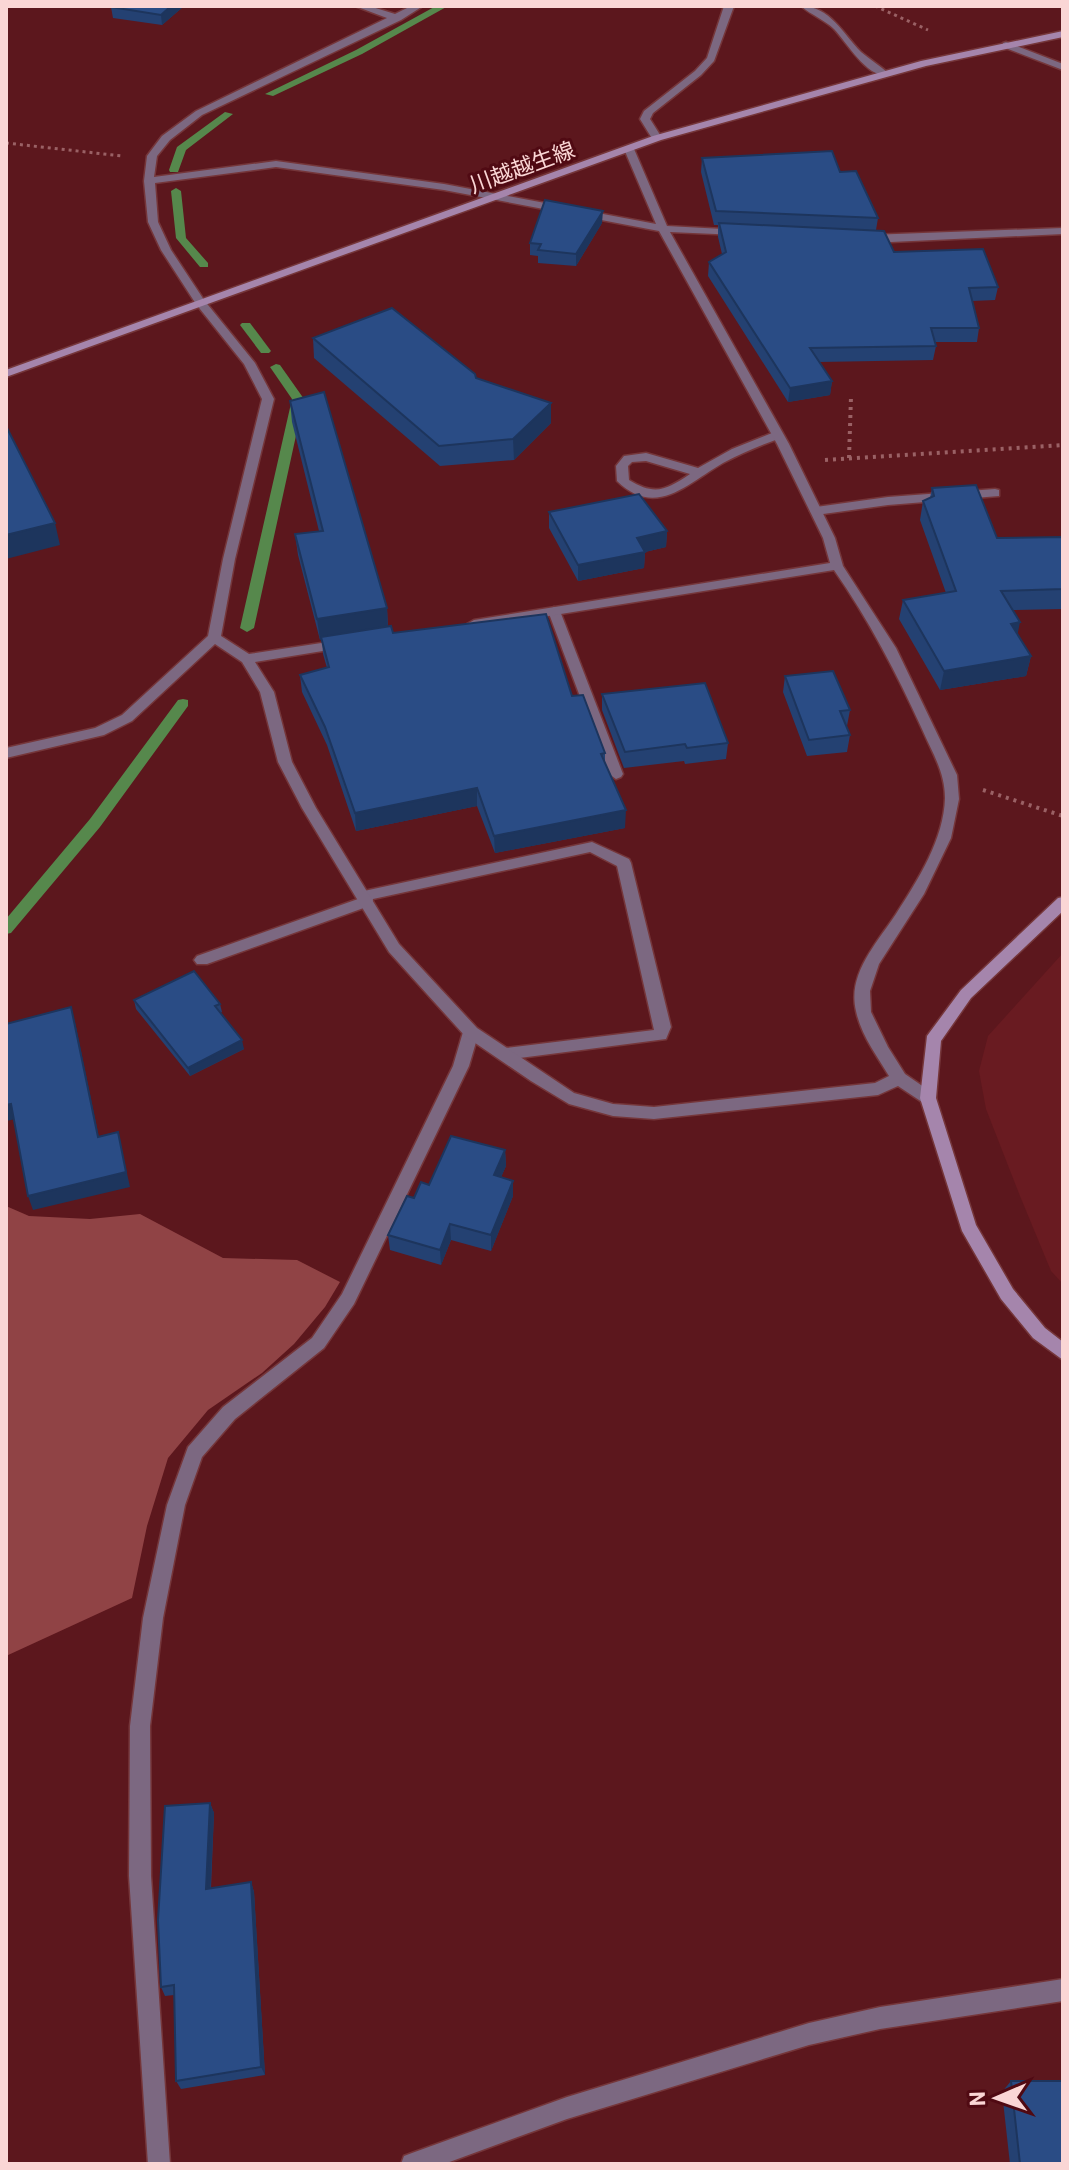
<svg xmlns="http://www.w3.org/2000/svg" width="1069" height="2170" viewBox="0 0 1069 2170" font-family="Barlow,'Noto Sans JP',sans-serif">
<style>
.built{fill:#691b21}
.forest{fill:#904345}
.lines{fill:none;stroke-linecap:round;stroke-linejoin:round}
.stream{fill:#56884c;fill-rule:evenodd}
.lane-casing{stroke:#75363a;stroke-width:3}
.street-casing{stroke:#75363a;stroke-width:3}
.secondary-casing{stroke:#75363a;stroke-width:3}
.path-far1{stroke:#9a6165;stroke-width:3;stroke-dasharray:3 4;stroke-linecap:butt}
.path{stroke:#9a6165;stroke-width:4;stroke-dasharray:3 5;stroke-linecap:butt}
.lane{fill:#7c6881;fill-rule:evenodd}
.street{fill:#7c6881;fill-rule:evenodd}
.secondary{fill:#a585ac;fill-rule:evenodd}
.wall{fill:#244172}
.shaded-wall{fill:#1d355d}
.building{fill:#2a4c85;stroke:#1d355d;stroke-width:2}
.labels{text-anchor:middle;stroke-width:6;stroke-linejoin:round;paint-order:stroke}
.far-street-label{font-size:22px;fill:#fad6d5;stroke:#500a13}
</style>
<rect width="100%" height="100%" fill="#5c171d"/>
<path class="built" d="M1063 953V1284L1051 1271 1020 1196 986 1109 979 1071 988 1036Z"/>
<path class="forest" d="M6 1206 29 1216 90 1219 140 1214 223 1258 297 1260 340 1282 325 1307 294 1344 262 1373 208 1410 168 1458 147 1526 132 1598 6 1656Z"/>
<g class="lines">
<g class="stream">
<path d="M436 6H448L362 54 273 96 265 94 356 50Z"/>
<path d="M225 112 233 114 186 150 178 172H170L169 170 177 147Z"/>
<path d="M176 188 181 191 186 238 208 263V267H200L176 238 171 191Z"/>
<path d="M242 323H250L271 351 269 353H261L240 325Z"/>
<path d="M276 364 280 365 304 399 254 628 247 632 240 628 292 399 270 367Z"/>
<path d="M183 699 188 700V706L100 827 11 933 6 934V919L90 819 178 700Z"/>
</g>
<defs>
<g id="lane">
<path d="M801 6C830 6 843 34 861 52 869 59 879 65 887 72V76C866 76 847 43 834 29 825 20 811 15 801 6Z"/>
<path d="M777 431 781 432V438C761 445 742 453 723 463 688 483 656 519 617 481L616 466 624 456 646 453 698 468 732 449ZM646 461 690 474C666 490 655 496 629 480L628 466 632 462Z"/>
<path d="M995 489 999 490V496L888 505 816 515 810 511 816 507 888 497Z"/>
<path d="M554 607 560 611 623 774 621 777 616 779 609 774 548 611Z"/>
<path d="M592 842 629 859 631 863 671 1027 666 1039 505 1060 497 1054 505 1048 654 1030 617 866 590 852 373 899 372 905 207 964H197L194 960 197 956 358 899 359 892 364 891Z"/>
<path d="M471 1026 479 1032 469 1066 354 1304 324 1348 235 1419 202 1457 185 1505 163 1618 150 1726 151 1876 170 2164H148L129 1876 130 1726 143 1618 167 1505 188 1447 223 1407 312 1338 342 1294 453 1066 463 1032Z"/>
</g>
<g id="street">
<path d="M355 6H369L395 14 411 6H423L401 20 202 115 170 140 157 156 154 177 276 161 444 184 656 224 624 149 629 146 634 149 667 226 742 230 743 232 738 235 670 232 789 444 835 538 843 566 896 648 957 775 959 799 951 838 924 894 879 964 870 991 871 1012 888 1047 905 1074 934 1094 936 1098 934 1102H922L898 1086 878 1095 654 1119 613 1116 569 1104 531 1081 465 1036 389 952 302 808 278 762 260 692 242 662 215 644 132 721 104 735 6 758V748L95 728 122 715 208 636 223 559 262 399 244 364 196 304 161 250 148 222 144 181 147 156 162 136 196 111 387 18ZM276 167 444 190 659 231 777 444 823 538 830 563 474 620 467 624 474 628 834 570C869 620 897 674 922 729 932 752 945 772 945 798 944 839 918 880 896 914 877 943 847 974 856 1011 861 1035 877 1056 889 1076L875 1083 654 1107 613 1104 574 1093 477 1028 399 944 316 808 292 762 274 692 255 662 341 648 348 644 341 640 249 654 221 636 235 559 274 399 255 363 204 300 171 250 158 222 155 183Z"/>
<path d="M724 6H734L714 61 701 75 653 113 650 119 662 138 653 140 640 119 644 111 695 71 707 58Z"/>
<path d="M1006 42 1063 64V70L1003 47V43Z"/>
<path d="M1063 228V234L891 242 869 241 864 238 869 235Z"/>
<path d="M1063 1979V2001L880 2029 809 2045 567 2119 444 2164H401L404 2156 412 2153 567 2097 809 2023 880 2007Z"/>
</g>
<g id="secondary">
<path d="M1063 31V37L926 66 661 140 6 377V370L653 136 921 61Z"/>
<path d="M1063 897V911L971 998 941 1041 936 1098 976 1225 1013 1289 1045 1328 1063 1342V1360L1033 1338 1001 1299 962 1231 920 1098 927 1036 961 990 1058 898Z"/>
</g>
</defs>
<use href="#lane" class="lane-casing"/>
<use href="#street" class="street-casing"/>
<use href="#secondary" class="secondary-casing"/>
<g class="path-far1">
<path d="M875 6 928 30"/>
<path d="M6 143 122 156"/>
</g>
<g class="path">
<path d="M849 458 851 397"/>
<path d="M825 460 1063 445"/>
<path d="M983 790 1063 816"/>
</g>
<use href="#lane" class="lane"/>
<use href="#street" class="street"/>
<use href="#secondary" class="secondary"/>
</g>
<g class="wall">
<path d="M184 6 162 25 113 18 111 7Z"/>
<path d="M702 158 840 172 878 218 876 230 894 252 998 287 995 300 972 301 979 328 977 342H935L936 346 933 360 819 362 832 381 830 395 788 402 708 276 709 262 722 254 718 237V225H714L701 172Z"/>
<path d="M602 223 576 266 538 263V256L530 255V243Z"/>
<path d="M313 338 476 378 551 423 514 460 440 466 314 358Z"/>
<path d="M290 401 387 608 388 626 393 633 572 696 605 753V763L625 828 495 853 477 806 356 831 327 745 302 692 300 675 327 668 323 654 322 640H320L298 555 295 534 319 531 292 422Z"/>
<path d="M932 488 997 538 1063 537V609L1012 610 1017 634 1031 656 1026 676 940 690 899 619 903 600 946 593 920 520 923 501 930 498Z"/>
<path d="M549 512 667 531 666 547 645 552 644 568 578 581 549 528Z"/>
<path d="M785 676 850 710 847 726H846L850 735 847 752 807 756 783 692Z"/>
<path d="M602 694 728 743 726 759 685 764 684 761 624 768 602 710Z"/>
<path d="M134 1000 220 1004 222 1012 220 1013 244 1049 190 1076 136 1009Z"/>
<path d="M505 1150 506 1166 501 1177 513 1181V1196L491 1251 451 1240 441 1265 390 1250 388 1235 414 1198 429 1185Z"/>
<path d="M210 1803 214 1813 211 1888 251 1882 254 1892 265 2075 181 2089 176 2081 174 1995 165 1996 161 1987Z"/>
<path d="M1011 2081 1063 2164H1010L1002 2092Z"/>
</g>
<g class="shaded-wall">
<path d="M171 6H184L162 25 161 15Z"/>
<path d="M603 211 602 223 576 266V254Z"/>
<path d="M832 381 830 395 788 402 790 388Z"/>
<path d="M551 403V423L514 460 513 439Z"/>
<path d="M55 523 60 545 6 559V535Z"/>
<path d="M667 531 666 547 645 552 644 568 578 581V565L637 538Z"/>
<path d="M387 608 388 629 320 640 317 619Z"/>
<path d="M1020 622 1016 642 1011 624Z"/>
<path d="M1031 656 1026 676 940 690 944 671Z"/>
<path d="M477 788V806L356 831 355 813Z"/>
<path d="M626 810 625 828 495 853 494 836Z"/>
<path d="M71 1007 75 1022 102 1152 98 1137Z"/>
<path d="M242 1040 244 1049 190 1076 188 1068Z"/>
<path d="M11 1104 16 1119 6 1121V1105Z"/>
<path d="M118 1132 130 1187 33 1210 28 1196Z"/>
<path d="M505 1150 506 1166 495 1191 494 1175Z"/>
<path d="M513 1181V1196L491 1251V1235Z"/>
<path d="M450 1224 451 1240 441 1265 440 1250Z"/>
<path d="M210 1803 214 1813 210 1899 206 1889Z"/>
<path d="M251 1882 254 1892 265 2075 261 2067Z"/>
</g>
<g class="building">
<path d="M113 6H171L161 15 111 7Z"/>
<path d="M832 151 840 172 856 171 878 218 716 211 702 158Z"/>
<path d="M545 200 603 211 576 254 538 250 541 244 530 243Z"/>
<path d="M719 223 884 231 894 252 983 249 998 287 969 288 979 328H931L936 346 810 348 832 381 790 388 709 262 726 252Z"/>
<path d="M392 308 475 374 476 378 551 403 513 439 439 446 313 338Z"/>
<path d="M324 392 387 608 317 619 295 534 323 531 290 401Z"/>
<path d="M6 426 55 523 6 535Z"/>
<path d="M976 485 997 538 1063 537V589L1001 591 1020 622 1011 624 1031 656 944 671 903 600 956 591 923 501 934 496 932 488Z"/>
<path d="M639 494 667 531 637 538 645 552 578 565 549 512Z"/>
<path d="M546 614 572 696 583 695 605 753 601 754 626 810 494 836 477 788 355 813 325 727 300 675 329 667 321 637 391 626 393 633Z"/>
<path d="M833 671 850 710 840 711 850 735 809 740 785 676Z"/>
<path d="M705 683 728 743 687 748 685 744 625 752 602 694Z"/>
<path d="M194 971 220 1004 215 1006 242 1040 188 1068 134 1000Z"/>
<path d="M71 1007 98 1137 118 1132 126 1172 28 1196 11 1104 6 1105V1024Z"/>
<path d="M451 1136 505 1150 494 1175 513 1181 491 1235 450 1224 440 1250 388 1235 407 1196 414 1198 421 1182 429 1185Z"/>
<path d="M210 1803 206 1889 251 1882 261 2067 176 2081 174 1985 161 1987 158 1920 165 1806Z"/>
<path d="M1011 2081H1063V2164H1020Z"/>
</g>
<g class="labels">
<g class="far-street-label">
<text transform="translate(522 167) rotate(-20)" y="8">川越越生線</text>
</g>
</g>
<rect width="1069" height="2170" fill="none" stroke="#fad6d5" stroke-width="16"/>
<g transform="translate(997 2098) rotate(268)" stroke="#500a13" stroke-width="6" paint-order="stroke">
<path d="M0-6L14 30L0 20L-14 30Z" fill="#fad6d5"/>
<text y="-12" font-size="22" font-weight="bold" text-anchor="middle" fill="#fad6d5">N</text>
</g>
</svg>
